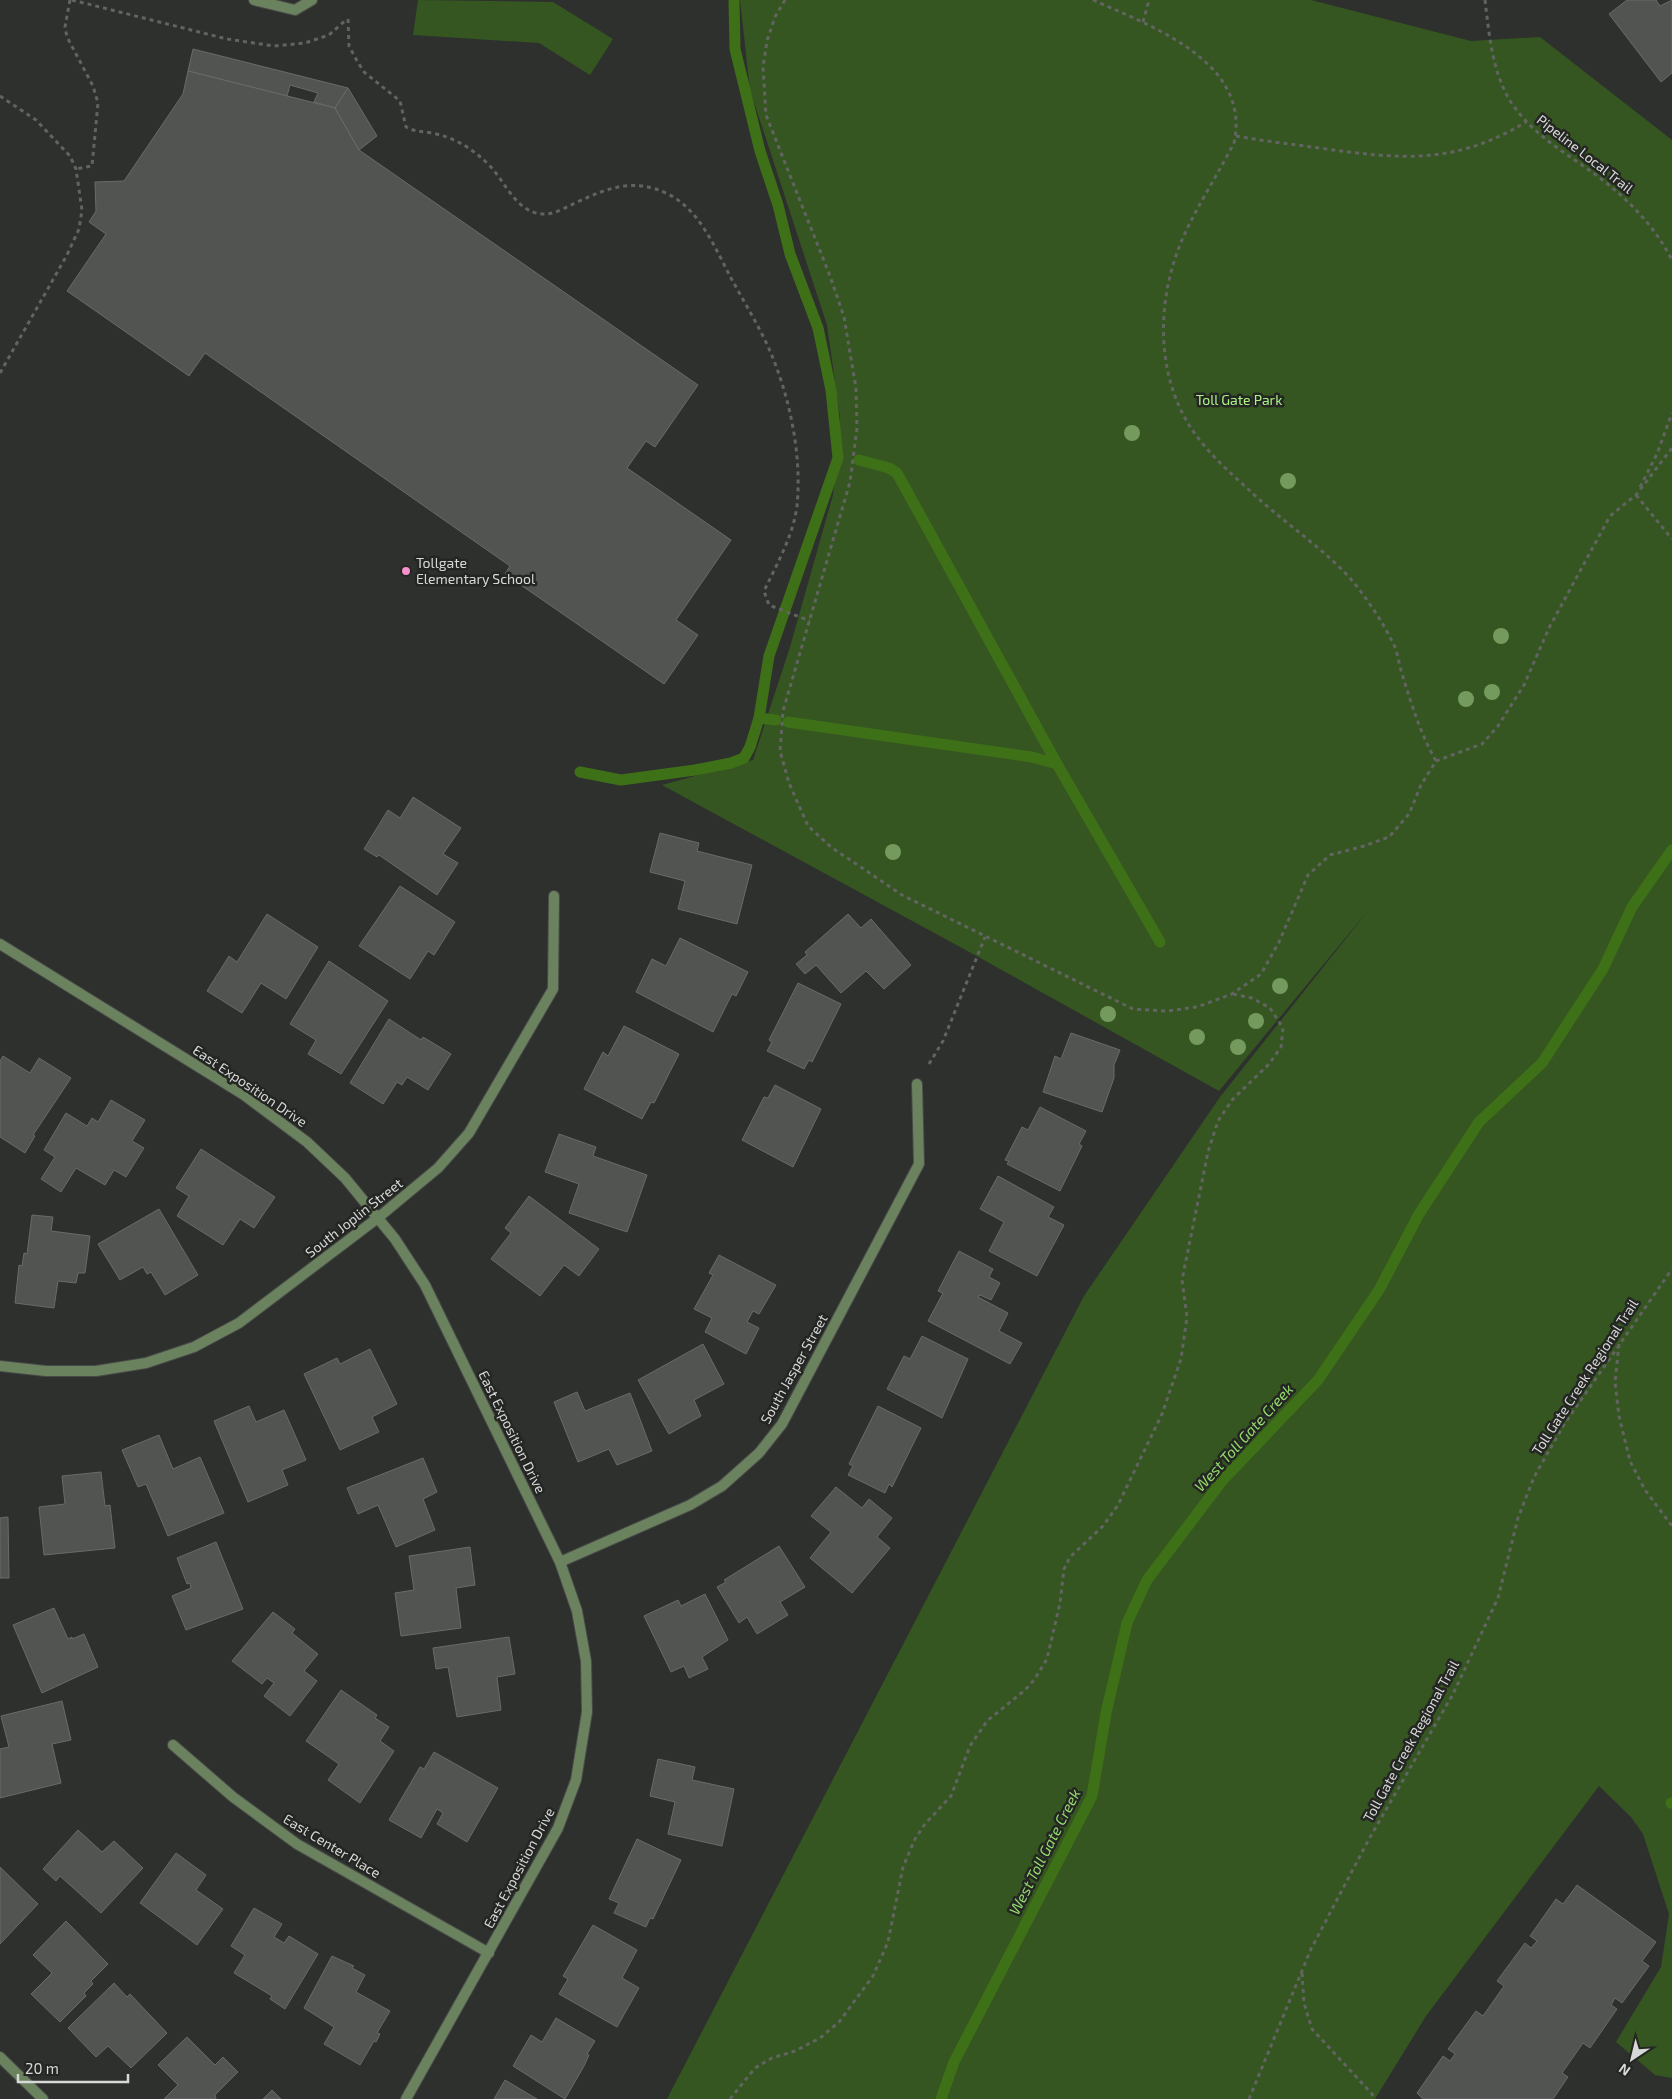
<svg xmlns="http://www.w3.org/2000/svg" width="1672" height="2099" viewBox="0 0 1672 2099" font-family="'Exo 2',sans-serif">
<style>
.green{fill:#355620}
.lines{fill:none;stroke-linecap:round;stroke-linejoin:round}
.stream{stroke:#3e7018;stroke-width:11}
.building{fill:#525451;stroke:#696b68}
.lane-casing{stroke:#494b48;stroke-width:12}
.street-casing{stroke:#494b48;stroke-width:12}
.path{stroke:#626461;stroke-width:3;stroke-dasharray:4 4;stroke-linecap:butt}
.lane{stroke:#6b825f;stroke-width:10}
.street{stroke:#6b825f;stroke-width:10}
.tree{fill:#749b5d}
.poi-dot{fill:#f890cc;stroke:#242623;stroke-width:2}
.labels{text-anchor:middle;stroke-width:5;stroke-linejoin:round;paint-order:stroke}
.street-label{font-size:14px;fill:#d7d9d7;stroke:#242623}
.park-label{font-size:14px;fill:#adf384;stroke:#242623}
.poi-label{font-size:14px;fill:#d7d9d7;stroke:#242623;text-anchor:start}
.water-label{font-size:15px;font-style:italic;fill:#95da6c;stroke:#242623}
</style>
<rect width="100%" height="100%" fill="#2e302d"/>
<g class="green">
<path d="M418 0 553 2 613 39 590 75 539 43 413 35Z"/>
<path d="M740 0H1311L1471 41 1540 37 1672 140V2078L1655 2075 1616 2042 1661 1967 1669 1914 1643 1834 1631 1817 1599 1786 1426 2016 1375 2099H667L1084 1296 1220 1097 1371 907 1219 1091 973 954 662 785 753 760 790 647 833 495 840 417 827 325 750 90Z"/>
</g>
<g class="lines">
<g class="stream">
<path d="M859 460 889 468 897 473 1057 764 1160 942"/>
<path d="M759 718 776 720"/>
<path d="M788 722 1032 757 1057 764"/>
<path d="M580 772 621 780 695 770 731 763 744 758 750 747 759 718 769 656 838 458 831 390 818 328 790 254 778 205 760 151 735 49 734 0"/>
<path d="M1671 1803H1672"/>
<path d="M941 2099 954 2062 1092 1796 1106 1713 1127 1623 1147 1580 1222 1481 1318 1380 1379 1290 1419 1214 1479 1122 1542 1063 1603 969 1632 907 1672 850"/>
</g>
</g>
<g class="building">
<path d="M1627 0H1656L1660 6 1672 0V73L1661 82 1609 14Z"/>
<path d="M193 49 348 88 335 108 314 102 318 93 290 85 287 96 188 71Z"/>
<path d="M188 71 335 108 359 150 698 385 655 447 646 441 627 468 731 540 676 620 698 635 664 684 505 574 510 566 205 353 189 376 67 291 106 234 89 222 96 211 95 182 124 181 183 94Z"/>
<path d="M348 88 377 136 359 150 335 108Z"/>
<path d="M413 797 461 828 443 854 458 863 437 895 379 855 377 857 364 849 388 810 400 818Z"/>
<path d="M660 833 699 843 697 851 752 865 737 924 678 909 685 881 650 872Z"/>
<path d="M400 886 455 922 434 955 428 951 410 979 359 946Z"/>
<path d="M267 914 318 947 286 999 261 983 242 1013 207 991 229 956 237 962Z"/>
<path d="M848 914 861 928 871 919 911 965 884 989 866 971 841 993 816 965 805 974 796 964 807 955 805 952Z"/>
<path d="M680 938 748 972 736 996 732 994 713 1032 636 992 652 959 666 966Z"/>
<path d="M329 961 388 1001 341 1074 308 1054 316 1040 290 1024Z"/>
<path d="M798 983 841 1004 812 1062 809 1060 804 1069 767 1051 772 1042 769 1040Z"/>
<path d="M389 1019 421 1040 423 1037 451 1054 428 1090 407 1077 402 1085 397 1082 383 1104 350 1083Z"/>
<path d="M624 1026 679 1054 654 1103 651 1102 642 1119 584 1089 603 1052 608 1056Z"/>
<path d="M1071 1033 1120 1050 1114 1065V1078L1102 1112 1043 1092 1055 1056 1061 1059Z"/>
<path d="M3 1056 30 1073 39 1058 71 1078 33 1135 35 1136 25 1153 0 1137V1061Z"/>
<path d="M775 1085 821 1109 793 1167 742 1140 764 1097 768 1098Z"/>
<path d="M111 1100 145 1120 132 1141 144 1148 126 1177 114 1170 105 1185 76 1168 61 1192 41 1179 55 1157 44 1150 66 1113 87 1126 92 1118 98 1122Z"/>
<path d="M1040 1107 1086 1131 1079 1144 1082 1146 1060 1191 1007 1164 1009 1161 1005 1160 1022 1127 1028 1130Z"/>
<path d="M559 1134 596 1147 593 1156 647 1175 627 1232 569 1213 579 1184 545 1172Z"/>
<path d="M201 1149 275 1197 254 1228 240 1219 223 1245 177 1216 189 1196 176 1188Z"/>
<path d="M998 1176 1054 1207 1048 1217 1064 1225 1037 1276 989 1251 1004 1222 980 1209Z"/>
<path d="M529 1196 599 1249 579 1276 564 1265 540 1296 491 1259 511 1233 505 1228Z"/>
<path d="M159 1209 198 1275 165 1295 151 1272 147 1274 143 1267 120 1280 98 1244Z"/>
<path d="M32 1215 53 1217 51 1231 90 1236 85 1273H78L76 1283 58 1281 54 1308 15 1303 19 1265 22 1266 24 1253 27 1254Z"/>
<path d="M959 1251 993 1269 989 1277 1000 1283 991 1300 980 1295 978 1297 1008 1313 999 1331 1022 1343 1010 1364 928 1321 943 1293 938 1291Z"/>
<path d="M719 1255 776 1285 759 1314 753 1311 747 1322 759 1328 746 1354 705 1332 712 1318 694 1309 713 1275 709 1273Z"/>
<path d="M922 1336 968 1359 942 1418 887 1389 904 1356 910 1359Z"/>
<path d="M703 1344 724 1384 694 1400 701 1416 669 1434 638 1380Z"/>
<path d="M370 1349 397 1404 372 1417 379 1432 340 1450 304 1374 337 1358 340 1364Z"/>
<path d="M577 1392 585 1411 630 1393 652 1451 617 1465 609 1449 578 1462 554 1402Z"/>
<path d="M249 1406 256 1422 284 1410 306 1460 282 1470 288 1485 248 1502 214 1421Z"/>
<path d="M878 1406 921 1428 892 1487 889 1484 885 1493 848 1475 853 1466 849 1464Z"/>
<path d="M159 1435 173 1469 200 1457 224 1513 168 1536 146 1484 138 1487 122 1450Z"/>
<path d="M423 1458 437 1492 423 1499 435 1530 396 1547 378 1505 358 1514 347 1488Z"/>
<path d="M101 1472 105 1506 110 1505 115 1548 44 1555 39 1507 65 1504 62 1476Z"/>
<path d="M836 1487 862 1508 869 1499 892 1518 877 1537 890 1548 852 1593 810 1558 831 1532 811 1516Z"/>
<path d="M8 1517 9 1578H0V1518Z"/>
<path d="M216 1542 243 1609 186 1630 172 1596 191 1588 190 1583 187 1584 177 1558Z"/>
<path d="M779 1546 805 1587 780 1602 788 1615 757 1634 747 1617 739 1623 717 1587 726 1582 724 1580Z"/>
<path d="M470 1547 475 1585 456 1588 461 1628 401 1636 395 1593 414 1590 409 1556Z"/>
<path d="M705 1594 728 1640 702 1657 708 1669 689 1678 684 1666 671 1672 644 1616 678 1600 681 1606Z"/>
<path d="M54 1608 68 1639 72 1637V1639L84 1634 98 1667 42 1693 13 1625Z"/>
<path d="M273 1612 295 1629 292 1633 318 1654 304 1671 317 1681 290 1716 264 1696 274 1683 267 1678 262 1684 232 1661Z"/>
<path d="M509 1637 515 1674 497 1677 501 1710 457 1717 448 1667 436 1669 433 1648Z"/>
<path d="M341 1690 377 1715 375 1718 389 1727 380 1741 394 1751 360 1803 328 1780 339 1764 306 1741Z"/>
<path d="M62 1701 71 1740 52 1744 61 1783 0 1798V1749L9 1747 1 1716Z"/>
<path d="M434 1752 498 1788 467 1842 437 1824 443 1813 437 1809 421 1838 389 1820 420 1767 424 1769Z"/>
<path d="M658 1759 695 1767 692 1780 734 1789 722 1846 668 1834 675 1802 650 1796Z"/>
<path d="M78 1830 102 1852 114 1841 143 1868 101 1913 60 1876 56 1881 43 1869Z"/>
<path d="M637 1839 681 1860 653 1919 650 1918 646 1927 614 1913 619 1903 609 1899Z"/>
<path d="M176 1853 206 1875 196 1890 223 1909 197 1945 140 1903Z"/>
<path d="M0 1867 38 1904 0 1944Z"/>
<path d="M1577 1885 1656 1942 1642 1961 1649 1966 1622 2003 1615 1998 1611 2005 1617 2009 1590 2048 1583 2043 1562 2073 1568 2077 1553 2099H1423L1417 2093 1443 2056 1450 2061 1455 2054 1448 2049 1476 2011 1483 2016 1504 1986 1497 1981 1525 1943 1531 1948 1537 1941 1530 1936 1556 1899 1563 1904Z"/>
<path d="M254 1908 282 1924 274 1937 284 1943 289 1936 318 1954 285 2009 270 1999 272 1996 234 1973 245 1955 231 1946Z"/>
<path d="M66 1921 108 1964 91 1981 93 1984 84 1993 86 1996 60 2022 31 1994 52 1973 33 1955Z"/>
<path d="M593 1925 637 1950 622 1978 639 1988 617 2027 559 1994 568 1979 563 1976Z"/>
<path d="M332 1956 354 1966 352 1968 365 1975 356 1992 390 2011 377 2033 380 2034 376 2042 374 2041 360 2065 324 2044 334 2027 304 2008Z"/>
<path d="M114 1983 127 1997 130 1994 167 2033 131 2068 108 2046 96 2057 68 2028Z"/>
<path d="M556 2018 595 2041 587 2054 589 2055 584 2066 565 2099 513 2066 531 2035 542 2042Z"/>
<path d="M187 2037 215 2065 223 2057 238 2072 215 2095 216 2099H164L178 2085 158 2065Z"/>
<path d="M505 2080 537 2099H494Z"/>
<path d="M272 2090 281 2099H263Z"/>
</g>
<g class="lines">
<defs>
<path id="lane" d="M254 0 295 10 312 0"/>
<g id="street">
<path d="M0 944 244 1095 307 1142 345 1178 395 1239 425 1285 560 1562 577 1611 586 1661 587 1712 576 1780 558 1828 406 2099"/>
<path d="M0 1366 46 1371H96L146 1363 194 1347 239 1323 379 1217 438 1168 469 1133 553 989 554 896"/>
<path d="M560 1562 690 1505 722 1486 759 1453 782 1424 919 1164 917 1084"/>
<path d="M173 1745 233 1797 297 1844 489 1953"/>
<path d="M0 2057 43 2099"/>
</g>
</defs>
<use href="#lane" class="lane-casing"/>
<use href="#street" class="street-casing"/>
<g class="path">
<path d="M70 0 65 27 67 37 93 86 98 103 92 166 76 169"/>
<path d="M72 0 227 39 274 46 305 43 329 35 347 19"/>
<path d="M785 0 775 17 767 41 763 67 766 115 830 276 844 317 856 388 857 428 850 482 783 711 780 751 789 783 808 826 831 847 902 895 1133 1009 1167 1011 1197 1007 1232 994 1261 974 1279 942 1308 875 1330 855 1361 847 1389 837 1409 814 1421 785 1436 761 1482 744 1498 726 1524 685 1549 628 1610 516 1636 495 1672 448"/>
<path d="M1093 0C1151 26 1252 62 1234 143 1219 172 1201 200 1187 229 1157 290 1153 370 1191 428 1206 451 1228 471 1248 489 1280 520 1328 551 1355 584 1369 602 1382 621 1392 641 1398 651 1399 666 1403 677 1412 706 1421 735 1436 761"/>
<path d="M1485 0C1489 33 1492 70 1509 99 1531 135 1568 154 1600 178 1630 201 1655 227 1672 260"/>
<path d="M348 19 349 46 356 59 364 72 400 101 406 127C415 132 421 131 431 133 454 137 472 148 489 165 506 182 517 216 547 214 556 213 567 207 575 203 608 188 633 177 668 194 700 210 715 248 731 278 744 302 759 326 770 351 790 398 802 455 797 506 793 536 777 564 764 591L769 605 810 621"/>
<path d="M1143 22 1149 0"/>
<path d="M0 96 36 120 70 156 76 169 82 210 79 229 67 255 0 373"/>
<path d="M1236 136C1263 141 1291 144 1319 148 1399 159 1453 166 1526 122"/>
<path d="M1640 487 1657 454 1672 413"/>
<path d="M1636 495 1672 539"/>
<path d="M929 1064 943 1041 985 937"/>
<path d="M1619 1344 1615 1382 1619 1416 1630 1461 1645 1490 1672 1526"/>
<path d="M1302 1973 1304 2003 1312 2029 1372 2094 1374 2099"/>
<path d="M730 2099 755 2068 772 2058 795 2051 820 2038 839 2022 873 1976 888 1942 903 1867 915 1839 925 1824 951 1796 970 1746 987 1721 1025 1690 1034 1680 1047 1659 1060 1603 1064 1569 1070 1557 1103 1526 1118 1505 1162 1414 1181 1359 1187 1317 1182 1280 1208 1152 1218 1121 1232 1100 1269 1064 1281 1047 1283 1028 1270 1008 1252 998 1233 994"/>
<path d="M1249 2099 1311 1949 1369 1839 1453 1694 1498 1598 1518 1518 1534 1477 1565 1423 1672 1269"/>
</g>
<use href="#lane" class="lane"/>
<use href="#street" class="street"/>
</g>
<g class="tree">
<circle cx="1132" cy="433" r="8"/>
<circle cx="1288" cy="481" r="8"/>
<circle cx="1501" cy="636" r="8"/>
<circle cx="1492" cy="692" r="8"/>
<circle cx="1466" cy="699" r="8"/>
<circle cx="893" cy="852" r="8"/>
<circle cx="1280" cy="986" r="8"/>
<circle cx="1108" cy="1014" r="8"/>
<circle cx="1256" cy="1021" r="8"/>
<circle cx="1197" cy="1037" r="8"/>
<circle cx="1238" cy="1047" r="8"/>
</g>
<circle class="poi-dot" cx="406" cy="571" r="5"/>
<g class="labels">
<g class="street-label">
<text transform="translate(1585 154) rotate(38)" y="5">Pipeline Local Trail</text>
<text transform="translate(250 1086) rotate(34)" y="5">East Exposition Drive</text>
<text transform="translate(354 1218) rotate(-38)" y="5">South Joplin Street</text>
<text transform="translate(794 1369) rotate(-61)" y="5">South Jasper Street</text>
<text transform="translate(1585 1377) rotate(-57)" y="5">Toll Gate Creek Regional Trail</text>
<text transform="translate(512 1432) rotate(64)" y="5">East Exposition Drive</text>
<text transform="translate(1411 1741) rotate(-61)" y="5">Toll Gate Creek Regional Trail</text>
<text transform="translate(332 1846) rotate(31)" y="5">East Center Place</text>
<text transform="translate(519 1868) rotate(-62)" y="5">East Exposition Drive</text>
</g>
<g class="park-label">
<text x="1239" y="405">Toll Gate Park</text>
</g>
<g class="poi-label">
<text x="416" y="568">Tollgate<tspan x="416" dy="16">Elementary School</tspan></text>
</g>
<g class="water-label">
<text transform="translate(1244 1438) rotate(-48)" y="5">West Toll Gate Creek</text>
<text transform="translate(1045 1852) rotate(-63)" y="5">West Toll Gate Creek</text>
</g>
</g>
<g transform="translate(1632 2059) rotate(215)" stroke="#242623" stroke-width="4" paint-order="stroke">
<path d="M0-4L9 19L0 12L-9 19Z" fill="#d7d9d7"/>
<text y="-8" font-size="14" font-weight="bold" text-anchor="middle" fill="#d7d9d7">N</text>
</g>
<path d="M18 2074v8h110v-8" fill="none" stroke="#d7d9d7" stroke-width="2.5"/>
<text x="25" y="2074" font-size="15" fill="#d7d9d7" stroke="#242623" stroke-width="4" paint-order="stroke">20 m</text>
</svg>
